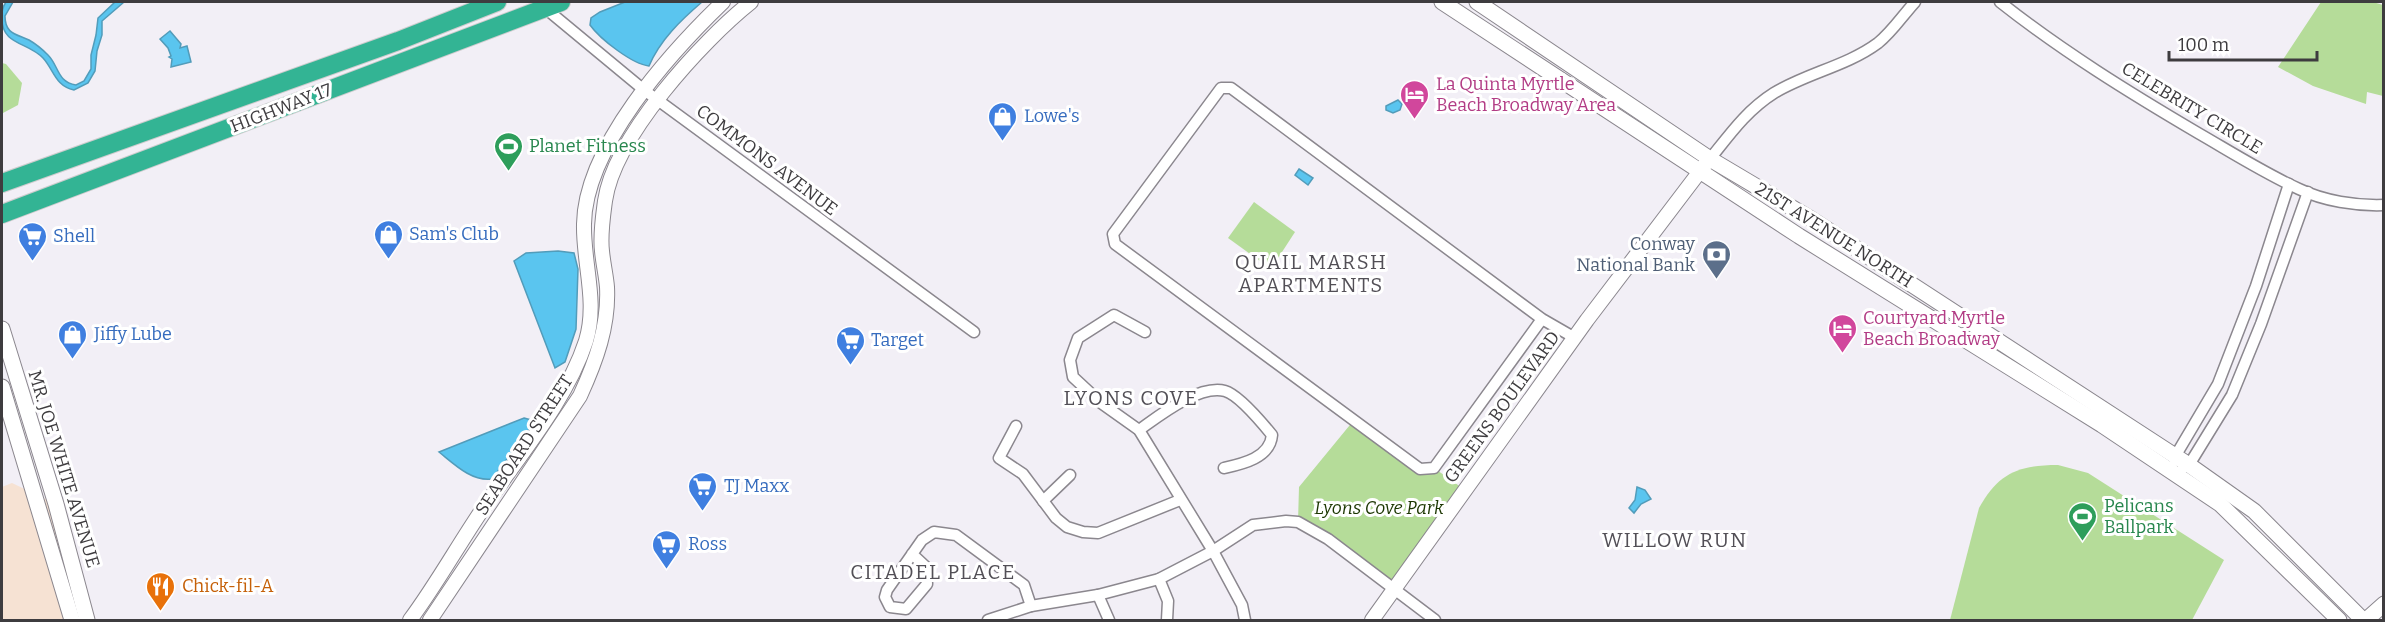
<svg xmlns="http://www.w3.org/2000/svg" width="2385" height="622" viewBox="0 0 2385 622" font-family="Bitter,serif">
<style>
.industrial{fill:#f6e2d3}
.green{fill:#b5dc99}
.water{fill:#5ac5ef;stroke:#529cba;stroke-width:1.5}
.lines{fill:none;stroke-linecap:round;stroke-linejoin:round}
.minor-casing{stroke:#8b878e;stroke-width:13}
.tertiary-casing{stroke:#8b878e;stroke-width:16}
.secondary-casing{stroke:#8b878e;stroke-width:17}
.trunk-casing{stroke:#cdcccd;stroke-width:20}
.minor{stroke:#fff;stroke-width:10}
.tertiary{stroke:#fff;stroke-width:14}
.secondary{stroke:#fff;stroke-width:15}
.trunk{stroke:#33b494;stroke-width:18}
.labels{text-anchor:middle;stroke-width:6;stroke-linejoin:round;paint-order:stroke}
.hotel-label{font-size:18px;fill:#b23c85;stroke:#fff;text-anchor:start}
.street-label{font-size:18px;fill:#3e3c3f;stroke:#fff}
.shop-label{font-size:18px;fill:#366cbe;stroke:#fff;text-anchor:start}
.leisure-label{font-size:18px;fill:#27864d;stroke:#fff;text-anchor:start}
.service-label{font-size:18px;fill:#4e5e75;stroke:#fff;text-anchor:end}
.park-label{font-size:18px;font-style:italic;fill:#1b3600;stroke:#fff}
.food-label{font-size:18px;fill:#c56008;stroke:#fff;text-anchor:start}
.neighbourhood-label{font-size:20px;letter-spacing:1.5px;fill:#524f56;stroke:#fff}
</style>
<rect width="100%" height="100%" fill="#f2eff6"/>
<path class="industrial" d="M12 483 56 504 87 620H2V487Z"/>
<g class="green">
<path d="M2321 2H2373L2383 5V96L2367 92 2366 104 2313 86 2278 67Z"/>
<path d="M2 63 6 64 22 83 18 105 3 113Z"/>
<path d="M1254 202 1295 232 1271 269 1228 238Z"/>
<path d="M1354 420 1420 469 1434 468 1465 490 1393 589 1298 522 1299 487Z"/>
<path d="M2058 465 2088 473 2224 560 2192 620H1950L1979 508C1998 473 2019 465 2058 465Z"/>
</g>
<g class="water">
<path d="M6 2H13L5 16C5 34 16 34 29 40 36 44 43 50 48 55 59 66 57 82 76 85L84 81 91 69V55L96 35 98 18 115 2H124L102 21V35L97 51 95 71 88 83 74 90C55 86 54 70 43 58 28 42 2 45 2 19 2 11 2 8 6 2Z"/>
<path d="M625 2H702C681 20 660 40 649 66 632 64 600 39 590 25L591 18 600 12Z"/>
<path d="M170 31 181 44 180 48 187 46 191 62 171 67 172 59 169 57 171 56 168 48 160 39Z"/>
<path d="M1398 100 1402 104 1400 110 1393 113 1386 110V106Z"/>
<path d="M1299 169 1313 178 1308 185 1295 175Z"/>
<path d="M558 251 574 253 578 269 576 329 565 362 555 368 514 261 526 253Z"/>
<path d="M524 418 535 421 492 479C472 482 454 464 439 452Z"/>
<path d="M1637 487 1645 490 1651 499 1641 504 1634 513 1629 508 1635 500Z"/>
</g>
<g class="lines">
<defs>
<g id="minor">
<path d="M2000 2C2062 51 2130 93 2198 133 2231 152 2264 173 2299 189 2324 201 2356 206 2384 205"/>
<path d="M545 8 644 90 974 332"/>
<path d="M1710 159C1730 134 1747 110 1774 93 1807 73 1847 66 1878 43 1892 32 1903 15 1915 2"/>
<path d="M1542 319 1434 468 1420 469 1115 244 1113 234 1221 88H1231L1542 319 1575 338"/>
<path d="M1145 332 1114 315 1078 338 1070 360 1073 377 1101 403 1139 430 1213 551 1242 605 1245 620"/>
<path d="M1016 426 999 458 1023 474 1056 518 1067 527 1083 532 1098 533 1180 500"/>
<path d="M1139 430C1159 416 1199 384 1225 391 1239 395 1263 424 1272 435 1270 458 1242 464 1224 468"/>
<path d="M2175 461 2176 455 2218 384 2256 286 2289 184"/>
<path d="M2183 468 2189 465 2232 395 2261 324 2308 192"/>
<path d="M1043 501 1070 475"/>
<path d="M912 554 926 567 927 584 906 609 890 607 885 597 887 590 922 540 934 532 956 535 1024 585 1031 606"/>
<path d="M1159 579 1168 601 1167 620"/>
<path d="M1098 595 1109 620"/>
<path d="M988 620 1031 606 1098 595 1159 579 1213 551 1253 525 1286 521 1298 522 1328 539 1435 620"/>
</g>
<g id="tertiary">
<path d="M410 620C436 585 457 547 482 510 517 458 566 402 586 341 598 302 583 263 584 224 585 147 670 53 723 2"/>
<path d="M430 620 580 396C596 361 609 326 607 287 606 275 603 263 602 251 600 235 603 216 605 201 614 137 702 41 751 2"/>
<path d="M1372 620 1587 320 1707 162"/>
</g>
<g id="secondary">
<path d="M1442 2 1799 236 2102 425 2220 504 2339 620"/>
<path d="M1477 2 1710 159 1811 219 2189 465 2254 511 2363 620"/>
<path d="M2 329 56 504 87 620"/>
<path d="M2 387 72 620"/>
<path d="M2366 620 2384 604"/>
</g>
<g id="trunk">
<path d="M2 183 398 41 497 2"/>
<path d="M2 214 561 2"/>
</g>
</defs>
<use href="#minor" class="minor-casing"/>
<use href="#tertiary" class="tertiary-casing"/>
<use href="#secondary" class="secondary-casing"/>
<use href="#trunk" class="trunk-casing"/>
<use href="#minor" class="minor"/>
<use href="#tertiary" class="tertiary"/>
<use href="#secondary" class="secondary"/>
<use href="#trunk" class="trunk"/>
</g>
<defs>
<symbol id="hotel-pin" viewBox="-11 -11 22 30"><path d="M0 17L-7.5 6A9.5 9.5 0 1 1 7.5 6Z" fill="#d1479c" stroke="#fff"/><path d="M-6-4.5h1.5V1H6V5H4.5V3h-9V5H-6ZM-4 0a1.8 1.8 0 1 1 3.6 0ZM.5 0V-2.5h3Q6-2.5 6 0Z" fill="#fff"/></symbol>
<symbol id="shop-pin" viewBox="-11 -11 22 30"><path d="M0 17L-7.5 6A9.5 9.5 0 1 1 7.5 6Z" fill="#3f7fe0" stroke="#fff"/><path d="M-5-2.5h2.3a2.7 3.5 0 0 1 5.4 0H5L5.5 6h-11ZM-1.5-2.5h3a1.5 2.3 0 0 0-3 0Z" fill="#fff"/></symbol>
<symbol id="stadium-pin" viewBox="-11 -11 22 30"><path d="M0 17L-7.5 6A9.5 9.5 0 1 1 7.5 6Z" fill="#2e9e5b" stroke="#fff"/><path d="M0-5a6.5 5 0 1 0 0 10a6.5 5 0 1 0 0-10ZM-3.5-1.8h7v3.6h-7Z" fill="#fff"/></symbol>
<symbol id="supermarket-pin" viewBox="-11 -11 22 30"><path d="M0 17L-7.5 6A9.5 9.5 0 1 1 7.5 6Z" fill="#3f7fe0" stroke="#fff"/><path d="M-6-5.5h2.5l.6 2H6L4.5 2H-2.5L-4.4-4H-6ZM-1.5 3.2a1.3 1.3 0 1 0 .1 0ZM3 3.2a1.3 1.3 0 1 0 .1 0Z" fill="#fff"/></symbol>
<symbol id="bank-pin" viewBox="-11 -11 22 30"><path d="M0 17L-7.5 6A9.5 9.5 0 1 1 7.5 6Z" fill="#5c6f8a" stroke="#fff"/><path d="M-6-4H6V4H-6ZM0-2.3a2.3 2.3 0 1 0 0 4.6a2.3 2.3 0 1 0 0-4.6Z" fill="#fff"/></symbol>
<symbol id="restaurant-pin" viewBox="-11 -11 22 30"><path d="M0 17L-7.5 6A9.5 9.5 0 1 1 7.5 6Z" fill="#e8710a" stroke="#fff"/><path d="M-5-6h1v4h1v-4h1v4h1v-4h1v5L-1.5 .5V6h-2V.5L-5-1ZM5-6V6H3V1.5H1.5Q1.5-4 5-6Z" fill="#fff"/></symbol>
</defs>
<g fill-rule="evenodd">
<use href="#hotel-pin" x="1398" y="78" width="33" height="45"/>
<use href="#shop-pin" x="986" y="100" width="33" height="45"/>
<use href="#stadium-pin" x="492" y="130" width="33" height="45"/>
<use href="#shop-pin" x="372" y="218" width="33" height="45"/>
<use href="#supermarket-pin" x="16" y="220" width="33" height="45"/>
<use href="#bank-pin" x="1700" y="238" width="33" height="45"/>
<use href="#hotel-pin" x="1826" y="312" width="33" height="45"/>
<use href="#shop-pin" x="56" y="318" width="33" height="45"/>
<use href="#supermarket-pin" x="834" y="324" width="33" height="45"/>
<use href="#supermarket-pin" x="686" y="470" width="33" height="45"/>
<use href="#stadium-pin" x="2066" y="500" width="33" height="45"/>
<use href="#supermarket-pin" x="650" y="528" width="33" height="45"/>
<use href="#restaurant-pin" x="144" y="570" width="33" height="45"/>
</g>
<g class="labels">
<g class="hotel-label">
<text x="1436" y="90">La Quinta Myrtle<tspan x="1436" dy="21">Beach Broadway Area</tspan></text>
<text x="1863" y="324">Courtyard Myrtle<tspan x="1863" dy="21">Beach Broadway</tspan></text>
</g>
<g class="street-label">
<text transform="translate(281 108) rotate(-21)" y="6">HIGHWAY 17</text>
<text transform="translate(2192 108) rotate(31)" y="6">CELEBRITY CIRCLE</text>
<text transform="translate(767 160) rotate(37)" y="6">COMMONS AVENUE</text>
<text transform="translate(1834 235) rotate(32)" y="6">21ST AVENUE NORTH</text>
<text transform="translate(1502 407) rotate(-54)" y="6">GREENS BOULEVARD</text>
<text transform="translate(524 445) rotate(-57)" y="6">SEABOARD STREET</text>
<text transform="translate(64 469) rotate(73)" y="6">MR. JOE WHITE AVENUE</text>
</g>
<g class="shop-label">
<text x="1024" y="122">Lowe's</text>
<text x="409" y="240">Sam's Club</text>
<text x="53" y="242">Shell</text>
<text x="94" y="340">Jiffy Lube</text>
<text x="871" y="346">Target</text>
<text x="724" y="492">TJ Maxx</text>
<text x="688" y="550">Ross</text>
</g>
<g class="leisure-label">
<text x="529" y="152">Planet Fitness</text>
<text x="2104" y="512">Pelicans<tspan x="2104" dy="21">Ballpark</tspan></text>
</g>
<g class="service-label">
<text x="1695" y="250">Conway<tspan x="1695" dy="21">National Bank</tspan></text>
</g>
<g class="park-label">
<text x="1379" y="514">Lyons Cove Park</text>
</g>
<g class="food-label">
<text x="182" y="592">Chick-fil-A</text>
</g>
<g class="neighbourhood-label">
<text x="1311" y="269">QUAIL MARSH<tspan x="1311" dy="23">APARTMENTS</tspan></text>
<text x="1131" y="405">LYONS COVE</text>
<text x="1675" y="547">WILLOW RUN</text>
<text x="933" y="579">CITADEL PLACE</text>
</g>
</g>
<rect width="2385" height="622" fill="none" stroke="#3e3c3f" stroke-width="6"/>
<path d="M2169 51v9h148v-9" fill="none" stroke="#3e3c3f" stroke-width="3"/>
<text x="2178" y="51" font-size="18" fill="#3e3c3f" stroke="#ffffff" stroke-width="4.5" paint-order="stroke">100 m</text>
</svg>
